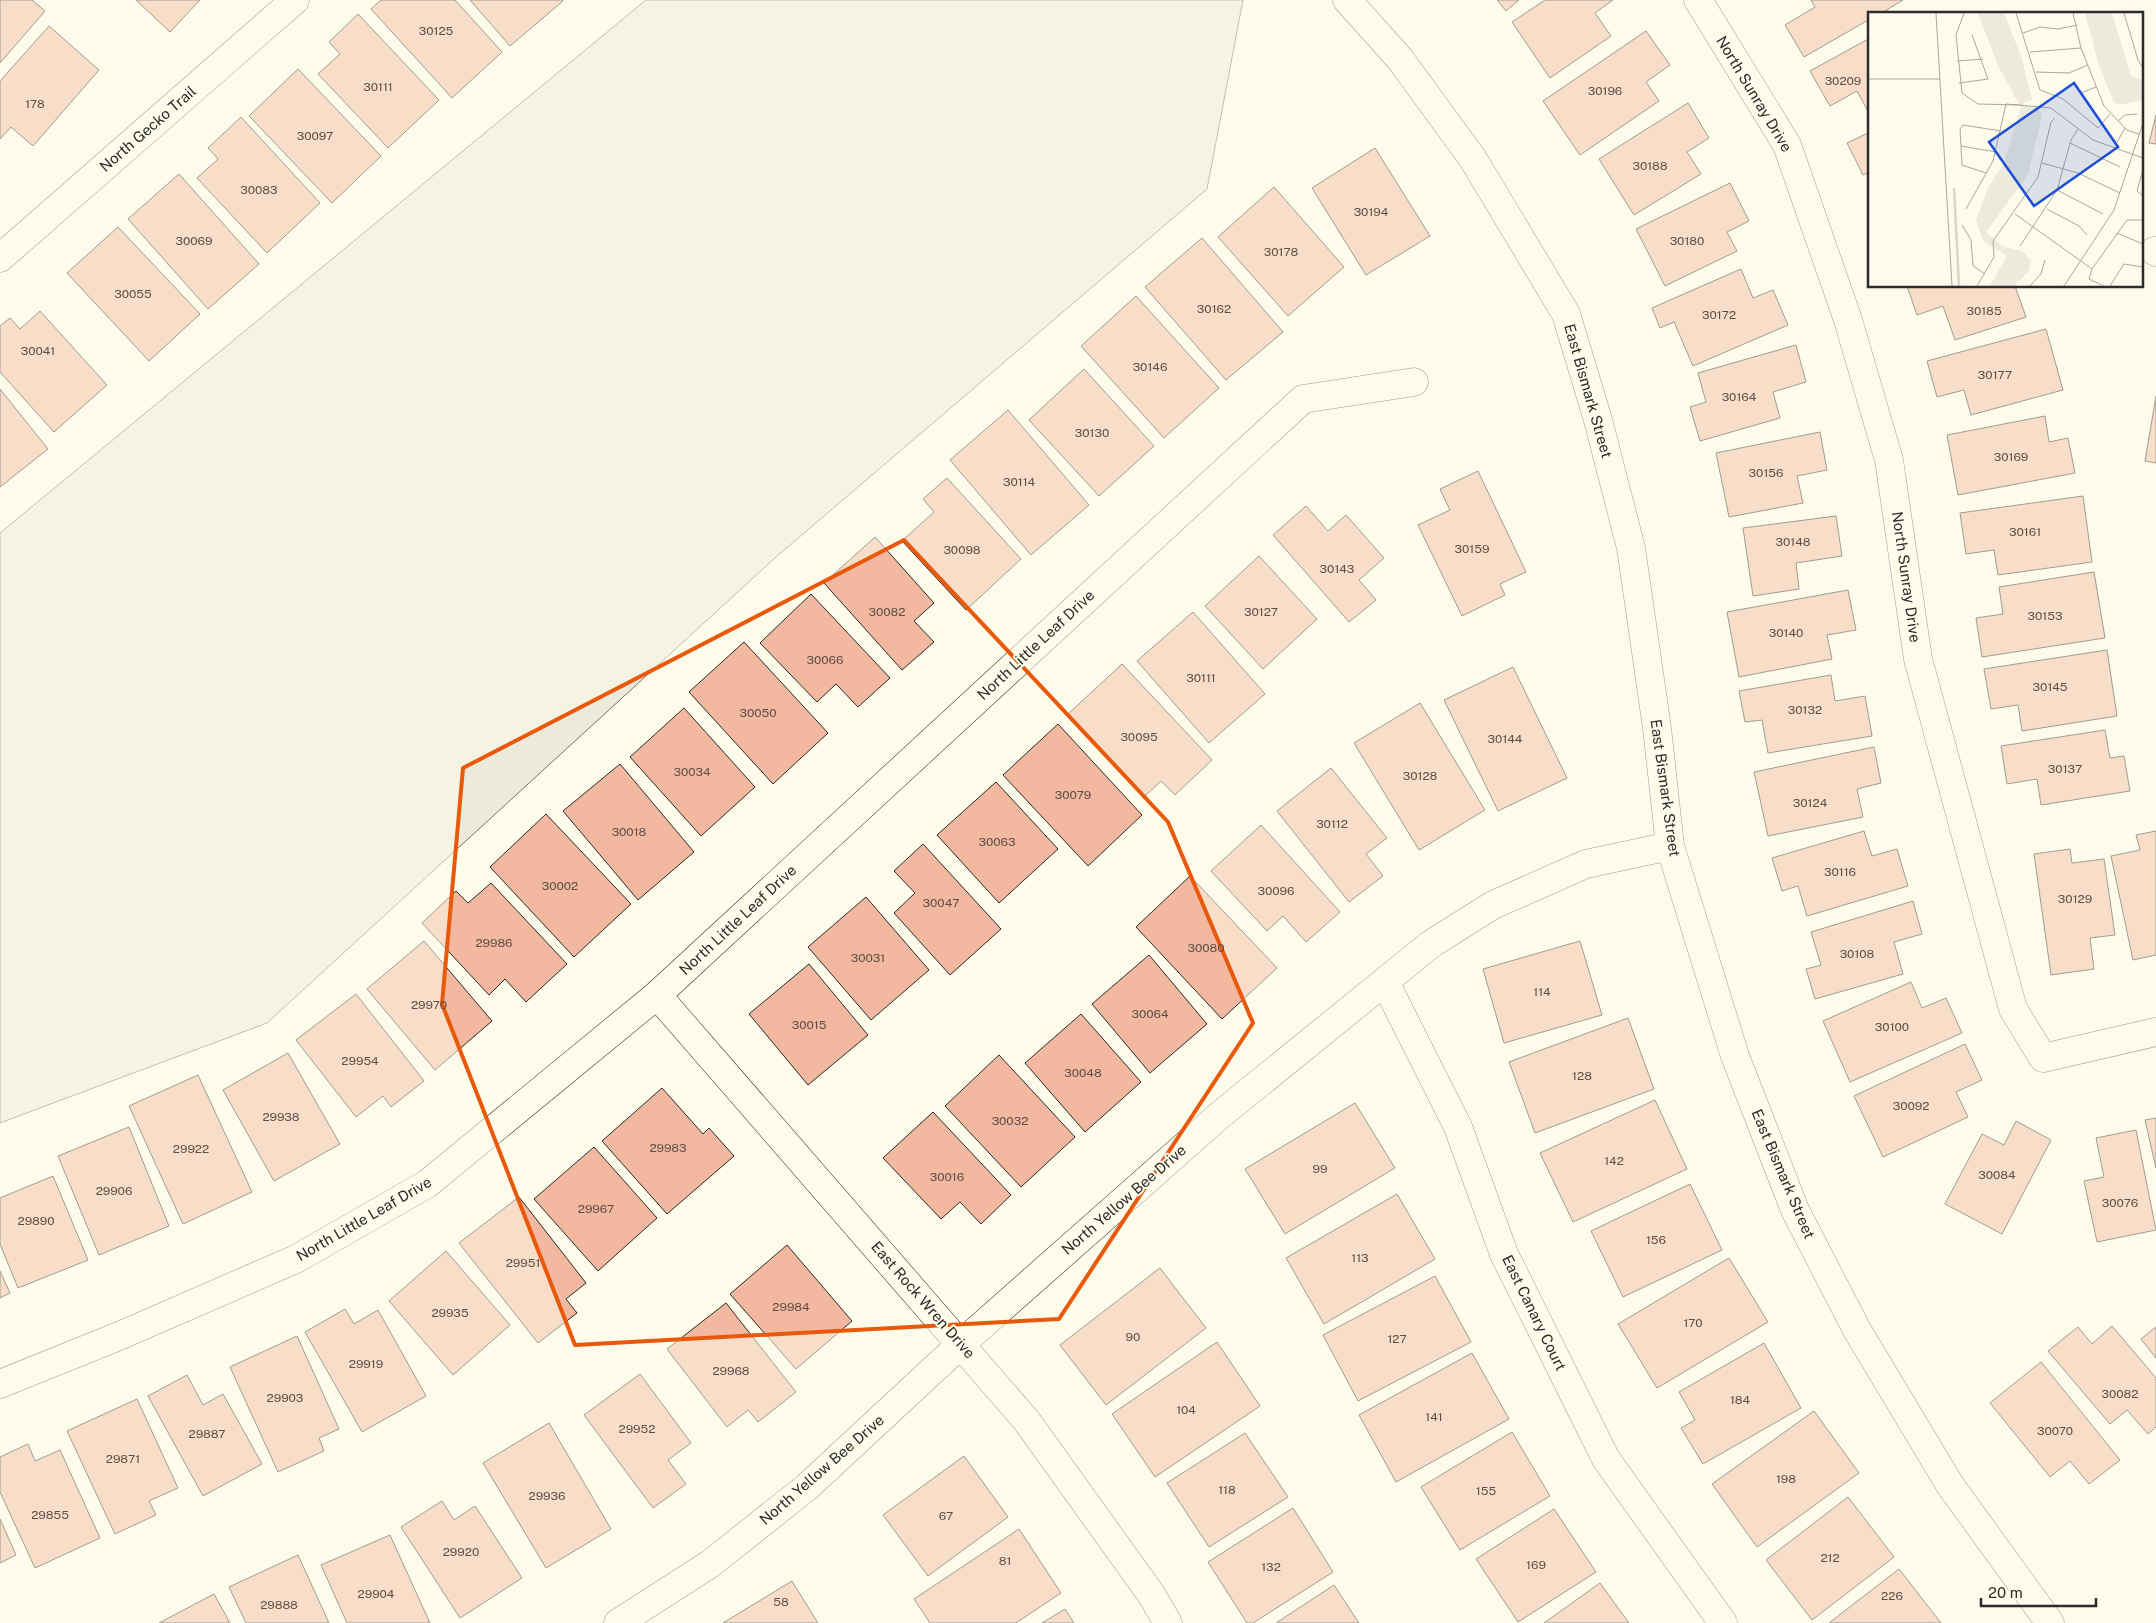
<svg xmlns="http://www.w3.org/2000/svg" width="2156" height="1623" viewBox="0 0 2156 1623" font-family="'Public Sans',sans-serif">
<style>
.green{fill:#ecebdb;stroke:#74746e}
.building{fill:#f2b8a0;stroke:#2b2b2b}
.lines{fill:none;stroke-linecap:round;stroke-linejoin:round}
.street-casing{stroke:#2b2b2b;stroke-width:29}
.street{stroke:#fdfbea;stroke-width:28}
.marked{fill:none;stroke:#e8590c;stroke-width:4;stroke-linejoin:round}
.labels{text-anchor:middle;stroke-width:4;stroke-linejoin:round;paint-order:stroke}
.number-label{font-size:12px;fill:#5d4e48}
.street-label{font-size:15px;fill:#2b2b2b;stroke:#fdfbea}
.inset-river{fill:none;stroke:#d8d7c9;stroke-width:2.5}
.inset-road{fill:none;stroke:#a9a89e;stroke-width:1}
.view{fill:#1d4ed8;fill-opacity:0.15;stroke:#1d4ed8;stroke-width:2.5}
.inset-edge{fill:none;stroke:#2b2b2b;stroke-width:2.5}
</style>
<rect width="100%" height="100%" fill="#fdfbea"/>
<path class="green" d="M646 0H1243L1207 189 776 557 267 1023 0 1123V533Z"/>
<g class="building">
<path d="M0 0H32L45 11 0 63Z"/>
<path d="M136 0H200L170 32Z"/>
<path d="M381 0H455L502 52 452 98 371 9Z"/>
<path d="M470 0H562L563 1 510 46Z"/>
<path d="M1497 0H1519L1506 11Z"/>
<path d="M1545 0H1613L1595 13 1611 36 1550 78 1512 22Z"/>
<path d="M1811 0H1903L1880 14H1870V19L1804 57 1785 25 1815 7Z"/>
<path d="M358 14 439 100 388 148 318 74 340 54 329 42Z"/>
<path d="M49 26 99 70 33 146 11 127 0 139V81Z"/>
<path d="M1646 31 1670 65 1646 82 1659 101 1580 155 1543 101Z"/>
<path d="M1870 38V115L1857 91 1830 106 1810 71Z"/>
<path d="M298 69 381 156 332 203 249 116Z"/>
<path d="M1688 103 1709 138 1687 152 1701 174 1634 215 1599 159Z"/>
<path d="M2156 115V144L2149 143Z"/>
<path d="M241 117 320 203 267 253 197 178 218 159 208 148Z"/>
<path d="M1870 132V172L1863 175 1847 143Z"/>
<path d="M1375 148 1430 236 1366 275 1312 188Z"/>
<path d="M179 174 259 264 208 309 128 219Z"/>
<path d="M1730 183 1749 221 1727 232 1737 251 1665 286 1636 229Z"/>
<path d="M1274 187 1344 267 1288 316 1218 237Z"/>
<path d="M118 227 200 314 149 361 67 273Z"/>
<path d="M1202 238 1283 332 1226 380 1145 287Z"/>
<path d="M1741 269 1753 298 1773 290 1788 325 1693 366 1674 322 1660 328 1652 308Z"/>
<path d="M1907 286H2015L2026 317 1955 340 1943 306 1917 315Z"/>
<path d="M1136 296 1219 388 1164 438 1081 346Z"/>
<path d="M40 311 107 385 54 432 0 372V326L10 318 20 329Z"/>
<path d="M2046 329 2063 390 1971 415 1964 390 1937 397 1927 361Z"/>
<path d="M1796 345 1806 382 1773 392 1780 418 1700 441 1690 407 1706 402 1698 373Z"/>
<path d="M1084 369 1154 446 1099 496 1029 420Z"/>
<path d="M0 389 48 449 0 487Z"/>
<path d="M2156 396V463L2145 461Z"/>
<path d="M1008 410 1089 505 1031 555 950 460Z"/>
<path d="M2045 416 2049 442 2068 438 2075 473 1958 495 1947 435Z"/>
<path d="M1820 432 1827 470 1797 476 1803 503 1729 517 1716 453Z"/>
<path d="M1478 471 1526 572 1500 584 1505 595 1462 616 1418 525 1450 510 1440 489Z"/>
<path d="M947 478 1021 559 966 610 902 541 934 512 923 499Z"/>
<path d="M2083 496 2092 562 1998 575 1994 550 1966 554 1960 513Z"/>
<path d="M1306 506 1328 531 1346 515 1384 558 1359 580 1376 600 1349 622 1273 535Z"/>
<path d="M1836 516 1842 556 1796 563 1799 589 1753 596 1743 528Z"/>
<path d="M875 537 934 603 914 621 934 642 902 670 824 583Z"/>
<path d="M1259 556 1317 619 1263 669 1205 606Z"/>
<path d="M2094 572 2105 638 1982 657 1976 618 2003 614 1999 587Z"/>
<path d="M1848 590 1856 630 1827 635 1832 659 1739 677 1727 612Z"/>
<path d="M811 594 890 678 858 707 836 684 817 702 760 643Z"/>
<path d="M1193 612 1265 694 1209 743 1137 661Z"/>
<path d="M744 642 828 733 773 784 689 692Z"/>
<path d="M2107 650 2117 716 2022 731 2018 705 1991 709 1984 669Z"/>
<path d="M1122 664 1212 760 1175 795 1161 781 1144 797 1067 715Z"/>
<path d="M1513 667 1567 778 1498 811 1444 700Z"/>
<path d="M1831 675 1835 701 1865 696 1872 736 1768 753 1762 720 1745 722 1739 691Z"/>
<path d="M1420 703 1485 810 1419 850 1354 743Z"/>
<path d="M684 708 755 787 701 836 630 757Z"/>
<path d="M1058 724 1142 815 1088 866 1003 775Z"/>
<path d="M2105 730 2110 758 2124 756 2130 791 2041 805 2037 779 2007 784 2001 746Z"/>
<path d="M1874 747 1881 783 1857 789 1863 817 1768 836 1754 772Z"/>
<path d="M620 764 694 852 638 900 563 811Z"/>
<path d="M1331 768 1387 838 1366 854 1383 876 1349 902 1277 811Z"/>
<path d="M996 782 1058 849 999 903 937 835Z"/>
<path d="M546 814 631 904 574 957 490 867Z"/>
<path d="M1261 825 1340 912 1306 942 1283 916 1267 931 1211 871Z"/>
<path d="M1864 831 1872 856 1897 849 1908 886 1807 916 1798 886 1782 891 1772 858Z"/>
<path d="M2156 831V955L2133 960 2111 856 2140 850 2136 835Z"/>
<path d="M923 844 1001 929 950 975 894 913 915 893 894 871Z"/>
<path d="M2070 849 2072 863 2104 859 2115 935 2090 938 2094 969 2051 975 2034 854Z"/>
<path d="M1190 876 1277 968 1222 1019 1136 927Z"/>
<path d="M491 883 567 964 526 1002 505 979 489 995 422 923 456 891 468 903Z"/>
<path d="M866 897 929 970 871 1020 808 947Z"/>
<path d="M1913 901 1922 934 1894 942 1903 974 1815 999 1806 969 1821 965 1811 932Z"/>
<path d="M424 941 492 1021 435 1070 367 989Z"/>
<path d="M1580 941 1602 1015 1504 1043 1483 969Z"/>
<path d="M1149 955 1207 1024 1150 1073 1092 1004Z"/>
<path d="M809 964 868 1035 808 1085 749 1014Z"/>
<path d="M1911 982 1922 1008 1946 998 1962 1033 1850 1082 1823 1021Z"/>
<path d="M356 994 424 1081 391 1107 383 1096 356 1117 296 1040Z"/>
<path d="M1081 1014 1141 1082 1085 1132 1025 1063Z"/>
<path d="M1628 1018 1654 1089 1535 1133 1509 1062Z"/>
<path d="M1965 1044 1982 1080 1956 1092 1968 1117 1883 1157 1854 1096Z"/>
<path d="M288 1053 340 1144 274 1181 223 1090Z"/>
<path d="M999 1055 1075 1137 1021 1187 945 1106Z"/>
<path d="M198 1075 252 1192 183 1224 129 1106Z"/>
<path d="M662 1088 703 1134 709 1128 734 1156 667 1214 602 1141Z"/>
<path d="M1655 1100 1687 1169 1573 1222 1540 1153Z"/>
<path d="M1355 1103 1395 1168 1285 1234 1245 1169Z"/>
<path d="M933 1112 1011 1195 981 1224 960 1202 941 1219 883 1158Z"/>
<path d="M2156 1118V1168L2145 1120Z"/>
<path d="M2016 1121 2051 1140 2002 1234 1945 1204 1982 1134 2004 1145Z"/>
<path d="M129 1127 169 1226 99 1255 58 1156Z"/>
<path d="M2136 1130 2156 1230 2097 1242 2084 1181 2104 1177 2096 1138Z"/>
<path d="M594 1147 657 1218 598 1271 534 1199Z"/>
<path d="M53 1176 88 1260 18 1288 0 1244V1198Z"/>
<path d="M1690 1184 1722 1250 1623 1297 1591 1231Z"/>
<path d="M1397 1194 1435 1259 1324 1324 1286 1258Z"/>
<path d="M519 1197 586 1283 566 1299 577 1313 538 1343 459 1243Z"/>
<path d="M787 1245 852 1321 796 1369 730 1294Z"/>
<path d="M446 1251 510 1325 453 1375 389 1301Z"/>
<path d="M1729 1258 1768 1322 1657 1388 1618 1324Z"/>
<path d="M1160 1268 1206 1328 1106 1405 1060 1345Z"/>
<path d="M0 1271 10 1293 0 1298Z"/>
<path d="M1435 1276 1471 1342 1358 1401 1323 1335Z"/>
<path d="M726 1303 796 1392 758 1422 748 1410 727 1427 667 1349Z"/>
<path d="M345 1309 354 1324 378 1310 426 1396 362 1432 305 1332Z"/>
<path d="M2112 1326 2156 1378V1427L2148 1434 2127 1410 2110 1424 2048 1351 2078 1327 2092 1344Z"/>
<path d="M2156 1327V1358L2141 1339Z"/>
<path d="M297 1336 339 1429 319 1438 324 1451 278 1472 230 1367Z"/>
<path d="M1217 1342 1260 1406 1155 1477 1112 1414Z"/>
<path d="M1764 1343 1801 1408 1703 1464 1681 1428 1695 1420 1679 1392Z"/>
<path d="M1472 1353 1509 1419 1396 1482 1359 1415Z"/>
<path d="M2041 1362 2120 1460 2089 1484 2070 1461 2050 1477 1990 1403Z"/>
<path d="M640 1374 691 1443 668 1460 686 1484 653 1508 584 1415Z"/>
<path d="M187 1375 203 1405 223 1394 262 1464 203 1496 148 1396Z"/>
<path d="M137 1399 178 1488 149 1501 156 1515 115 1534 67 1431Z"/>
<path d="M1814 1411 1859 1473 1757 1547 1712 1484Z"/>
<path d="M549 1423 611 1529 546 1568 483 1463Z"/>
<path d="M1512 1432 1550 1496 1460 1550 1421 1487Z"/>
<path d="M1245 1433 1288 1497 1209 1547 1167 1483Z"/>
<path d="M28 1444 35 1461 60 1450 100 1538 35 1568 0 1492V1457Z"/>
<path d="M964 1456 1008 1517 928 1576 883 1515Z"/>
<path d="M1848 1497 1894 1557 1812 1620 1766 1560Z"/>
<path d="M442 1501 454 1520 475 1506 522 1578 460 1618 401 1527Z"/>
<path d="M1293 1508 1333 1572 1253 1623H1247L1208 1562Z"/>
<path d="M1554 1509 1596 1572 1518 1622 1476 1559Z"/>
<path d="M0 1519 16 1555 0 1563Z"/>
<path d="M1019 1529 1061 1593 1016 1623H930L914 1599Z"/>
<path d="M390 1535 430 1623H347L321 1565Z"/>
<path d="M298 1555 329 1623H246L229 1587Z"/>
<path d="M1899 1569 1941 1623H1829Z"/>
<path d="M792 1581 818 1623H723Z"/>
<path d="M1600 1583 1629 1623H1544Z"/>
<path d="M1334 1585 1359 1623H1276Z"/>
<path d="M214 1594 230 1623H159Z"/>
<path d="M1065 1609 1074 1623H1042Z"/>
</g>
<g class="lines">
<defs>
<g id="street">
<path d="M1347 0 1400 59 1473 159 1566 314 1598 420 1631 548 1657 728 1670 846 1735 1056 1795 1210 1857 1330 1950 1485 2050 1623"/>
<path d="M1698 0 1787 145 1848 320 1889 460 1918 659 2013 1009 2043 1058 2156 1032"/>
<path d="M2154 251 2156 252"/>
<path d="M0 258 295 0"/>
<path d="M1385 982 1458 1127 1504 1254 1606 1459 1723 1623"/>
<path d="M657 995 1026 1420 1151 1594 1168 1623"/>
<path d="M0 1384 119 1336 296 1259 427 1184 657 995 1303 399 1414 382"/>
<path d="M618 1623 710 1564 807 1487 961 1344 1220 1115 1431 944 1493 905 1586 864 1670 846"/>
</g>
</defs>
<use href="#street" class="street-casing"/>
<use href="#street" class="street"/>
</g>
<path d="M0 0H2156V1623H0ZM904 540 1168 822 1253 1023 1059 1319 575 1345 442 1004 463 768Z" fill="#fdfbea" fill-opacity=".55" fill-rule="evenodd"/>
<path class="marked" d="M904 540 1168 822 1253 1023 1059 1319 575 1345 442 1004 463 768Z"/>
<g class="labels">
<g class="number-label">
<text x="436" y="35">30125</text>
<text x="1843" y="85">30209</text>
<text x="378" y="91">30111</text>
<text x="1605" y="95">30196</text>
<text x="35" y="108">178</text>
<text x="315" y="140">30097</text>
<text x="1650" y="170">30188</text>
<text x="259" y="194">30083</text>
<text x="1371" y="216">30194</text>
<text x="194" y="245">30069</text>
<text x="1687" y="245">30180</text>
<text x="1281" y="256">30178</text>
<text x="133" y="298">30055</text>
<text x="1214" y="313">30162</text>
<text x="1984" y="315">30185</text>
<text x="1719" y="319">30172</text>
<text x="38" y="355">30041</text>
<text x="1150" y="371">30146</text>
<text x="1995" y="379">30177</text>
<text x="1739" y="401">30164</text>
<text x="1092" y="437">30130</text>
<text x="2011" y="461">30169</text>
<text x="1766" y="477">30156</text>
<text x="1019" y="486">30114</text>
<text x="2025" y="536">30161</text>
<text x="1793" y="546">30148</text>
<text x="1472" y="553">30159</text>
<text x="962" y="554">30098</text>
<text x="1337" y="573">30143</text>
<text x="887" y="616">30082</text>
<text x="1261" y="616">30127</text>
<text x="2045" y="620">30153</text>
<text x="1786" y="637">30140</text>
<text x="825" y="664">30066</text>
<text x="1201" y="682">30111</text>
<text x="2050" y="691">30145</text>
<text x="1805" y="714">30132</text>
<text x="758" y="717">30050</text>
<text x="1139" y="741">30095</text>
<text x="1505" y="743">30144</text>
<text x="2065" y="773">30137</text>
<text x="692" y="776">30034</text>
<text x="1420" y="780">30128</text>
<text x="1073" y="799">30079</text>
<text x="1810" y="807">30124</text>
<text x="1332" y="828">30112</text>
<text x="629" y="836">30018</text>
<text x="997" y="846">30063</text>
<text x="1840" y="876">30116</text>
<text x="560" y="890">30002</text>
<text x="1276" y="895">30096</text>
<text x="2075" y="903">30129</text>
<text x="941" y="907">30047</text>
<text x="494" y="947">29986</text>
<text x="1206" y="952">30080</text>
<text x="1857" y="958">30108</text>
<text x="868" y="962">30031</text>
<text x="1542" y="996">114</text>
<text x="429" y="1009">29970</text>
<text x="1150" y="1018">30064</text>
<text x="809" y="1029">30015</text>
<text x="1892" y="1031">30100</text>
<text x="360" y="1065">29954</text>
<text x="1083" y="1077">30048</text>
<text x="1582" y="1080">128</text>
<text x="1911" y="1110">30092</text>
<text x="281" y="1121">29938</text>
<text x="1010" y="1125">30032</text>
<text x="668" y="1152">29983</text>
<text x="191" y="1153">29922</text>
<text x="1614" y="1165">142</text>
<text x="1320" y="1173">99</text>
<text x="1997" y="1179">30084</text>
<text x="947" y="1181">30016</text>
<text x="114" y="1195">29906</text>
<text x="2120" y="1207">30076</text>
<text x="596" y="1213">29967</text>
<text x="36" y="1225">29890</text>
<text x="1656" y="1244">156</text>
<text x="1360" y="1262">113</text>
<text x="523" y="1267">29951</text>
<text x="791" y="1311">29984</text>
<text x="450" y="1317">29935</text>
<text x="1693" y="1327">170</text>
<text x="1133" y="1341">90</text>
<text x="1397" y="1343">127</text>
<text x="366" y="1368">29919</text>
<text x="731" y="1375">29968</text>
<text x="2120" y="1398">30082</text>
<text x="285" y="1402">29903</text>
<text x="1740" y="1404">184</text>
<text x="1186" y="1414">104</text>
<text x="1434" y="1421">141</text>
<text x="637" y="1433">29952</text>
<text x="2055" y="1435">30070</text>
<text x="207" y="1438">29887</text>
<text x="123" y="1463">29871</text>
<text x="1786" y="1483">198</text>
<text x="1227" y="1494">118</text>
<text x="1486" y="1495">155</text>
<text x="547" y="1500">29936</text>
<text x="50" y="1519">29855</text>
<text x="946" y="1520">67</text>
<text x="461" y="1556">29920</text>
<text x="1830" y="1562">212</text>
<text x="1005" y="1565">81</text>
<text x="1536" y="1569">169</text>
<text x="1271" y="1571">132</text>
<text x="376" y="1598">29904</text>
<text x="1892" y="1600">226</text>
<text x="781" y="1606">58</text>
<text x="279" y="1609">29888</text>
</g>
<g class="street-label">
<text transform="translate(1754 94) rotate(59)" y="5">North Sunray Drive</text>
<text transform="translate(148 129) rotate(-41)" y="5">North Gecko Trail</text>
<text transform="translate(1588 391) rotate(74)" y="5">East Bismark Street</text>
<text transform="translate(1906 577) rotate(82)" y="5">North Sunray Drive</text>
<text transform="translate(1036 645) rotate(-43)" y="5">North Little Leaf Drive</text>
<text transform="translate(1665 788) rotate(82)" y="5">East Bismark Street</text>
<text transform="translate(738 920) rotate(-43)" y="5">North Little Leaf Drive</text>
<text transform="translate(1783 1174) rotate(67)" y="5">East Bismark Street</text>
<text transform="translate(1124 1200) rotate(-41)" y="5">North Yellow Bee Drive</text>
<text transform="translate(364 1219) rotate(-30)" y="5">North Little Leaf Drive</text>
<text transform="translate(923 1300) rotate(49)" y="5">East Rock Wren Drive</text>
<text transform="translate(1534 1313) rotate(64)" y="5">East Canary Court</text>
<text transform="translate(822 1470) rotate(-41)" y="5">North Yellow Bee Drive</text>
</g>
</g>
<g transform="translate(1868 12)">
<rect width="275" height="275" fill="#fdfbea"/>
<path d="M110 1H136L153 44 164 88 156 90V94L170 95 174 104 160 163 118 220 135 235 154 239 163 248 161 259 146 274H122L139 244 115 229 108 208 120 176 136 151 153 95 130 54ZM217 1H244L263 64 275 68V88L250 93 245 89 230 50Z" fill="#ecebdb"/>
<path class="inset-river" d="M86 176 91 274"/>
<path class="inset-road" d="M68 1 84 274M96 1 88 23 94 81 110 92 153 93M148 1 172 78 195 87 230 116 242 102M205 1 213 36 236 94 259 118 271 122M256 1 270 48 275 56M155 21 172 15 190 17 209 13M162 40 213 36M89 49 115 47M168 60 201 61 220 53M0 67H72M91 71 120 67 104 23M213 81 228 75M138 92 183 96 225 128 275 146M250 109 257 103 269 102M249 130 257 116M202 131 252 155M93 134 128 140M174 151 210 161 252 181M275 158 269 179 275 184M118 161 94 153 92 117 95 113 133 119M189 178 235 202M98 197 125 149 138 92M179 197 211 214 219 223M147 202 224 257M94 213 103 228 105 254 117 262M249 221 275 232M152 234 189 178 203 128 210 117M109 274 126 245 125 229 170 165 183 110 187 106M162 274 173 262 177 248M196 274 246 198 275 111M236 274 221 267 224 257 259 208H275M242 274 256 252 275 255"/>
<path class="view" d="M206 71 250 135 166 194 121 130Z"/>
<rect width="275" height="275" class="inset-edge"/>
</g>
<path d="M1981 1598v8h115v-8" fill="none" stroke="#2b2b2b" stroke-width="2.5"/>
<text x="1988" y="1598" font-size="15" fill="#2b2b2b" stroke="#fdfbea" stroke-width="4" paint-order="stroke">20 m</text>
</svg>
